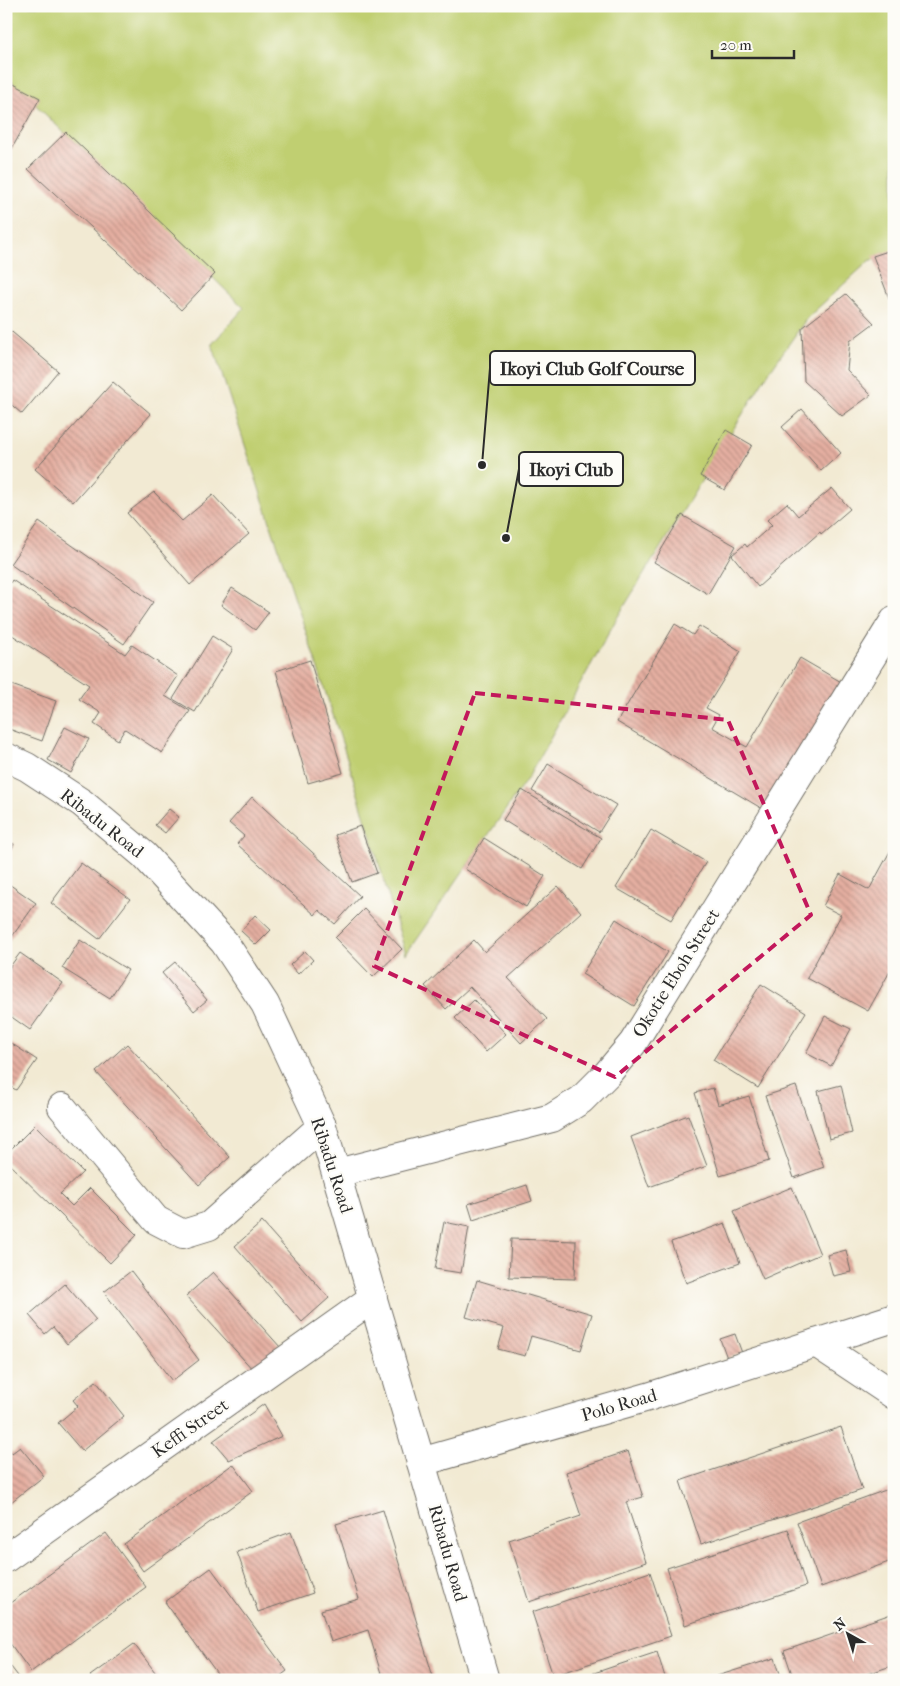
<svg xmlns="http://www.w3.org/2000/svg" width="900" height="1686" viewBox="0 0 900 1686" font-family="'IM FELL French Canon',serif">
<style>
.grass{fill:#c0cf71;stroke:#767d4e}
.building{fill:url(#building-back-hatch)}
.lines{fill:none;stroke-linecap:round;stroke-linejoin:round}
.minor-casing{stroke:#716e66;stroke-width:30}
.minor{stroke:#fff;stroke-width:28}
.marked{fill:none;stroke:#c2185b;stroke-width:4;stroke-dasharray:10 6;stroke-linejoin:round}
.labels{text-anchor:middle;stroke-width:4.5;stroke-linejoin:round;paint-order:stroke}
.street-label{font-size:18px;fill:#2b2b2b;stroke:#fdfcf7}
.leader{fill:none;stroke:#2b2b2b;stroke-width:2}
.callout-dot{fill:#2b2b2b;stroke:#fdfcf7;stroke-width:2}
.callout{fill:#fdfcf7;stroke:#2b2b2b;stroke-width:2}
.callout-label{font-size:19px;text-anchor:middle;font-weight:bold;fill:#2b2b2b}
</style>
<defs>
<pattern id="building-back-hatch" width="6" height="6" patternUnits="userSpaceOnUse" patternTransform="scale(1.25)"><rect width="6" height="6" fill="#e5afa1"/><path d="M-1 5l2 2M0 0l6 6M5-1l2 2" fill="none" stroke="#ba8f83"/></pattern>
</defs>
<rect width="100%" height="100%" fill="#fdfcf7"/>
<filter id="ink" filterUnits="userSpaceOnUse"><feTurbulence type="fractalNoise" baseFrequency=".02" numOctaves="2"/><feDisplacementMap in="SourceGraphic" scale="10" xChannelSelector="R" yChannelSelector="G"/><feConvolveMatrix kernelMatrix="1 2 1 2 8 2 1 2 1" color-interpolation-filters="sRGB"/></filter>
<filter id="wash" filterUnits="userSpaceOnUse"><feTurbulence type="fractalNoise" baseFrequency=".0096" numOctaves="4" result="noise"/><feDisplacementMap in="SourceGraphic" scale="20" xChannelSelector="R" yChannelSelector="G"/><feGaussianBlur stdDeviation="1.12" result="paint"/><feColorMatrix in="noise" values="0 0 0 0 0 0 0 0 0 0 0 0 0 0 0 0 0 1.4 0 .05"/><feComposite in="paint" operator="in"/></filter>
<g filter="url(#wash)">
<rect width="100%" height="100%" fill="#f2ead3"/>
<path class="grass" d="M6 6H894V252L869 261 807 318 763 381 617 618 529 776 406 954 348 761 212 344 244 308 6 76Z"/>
<g id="blocks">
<g class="building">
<path d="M6 80 40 98 6 159Z"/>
<path d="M66 132 215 274 181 310 28 169Z"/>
<path d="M894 249V311L873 256Z"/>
<path d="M846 294 874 323 850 341 847 370 871 395 842 416 804 381 802 328Z"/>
<path d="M6 327 58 371 22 414 6 400Z"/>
<path d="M113 382 151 414 73 502 35 469Z"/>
<path d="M802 409 841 453 821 471 782 427Z"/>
<path d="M726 430 752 445 725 490 700 476Z"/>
<path d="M832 488 850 509 821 534 820 532 758 587 732 555 745 544 747 547 772 525 767 520 787 503 798 516Z"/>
<path d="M154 492 182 521 213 495 249 534 190 585 127 513Z"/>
<path d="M682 515 736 546 708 594 654 562Z"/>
<path d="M39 522 153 602 124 644 10 564Z"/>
<path d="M12 580 125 654 132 645 178 676 165 696 190 711 162 753 125 729 118 740 94 724 101 713 79 699 89 685 6 631V589Z"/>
<path d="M232 588 269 612 255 630 221 605Z"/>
<path d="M675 624 693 635 699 626 741 651 706 708 719 715 712 727 747 747 800 658 843 683 766 811 617 722Z"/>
<path d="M212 636 233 649 195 712 173 699Z"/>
<path d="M310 660 343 773 308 783 276 671Z"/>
<path d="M6 683 56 701 42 741 6 728Z"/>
<path d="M65 727 89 739 71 773 48 760Z"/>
<path d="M548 764 616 805 599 832 532 791Z"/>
<path d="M522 790 601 838 582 869 503 820Z"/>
<path d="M252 797 360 896 335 924 319 910 315 915 237 844 244 836 229 823Z"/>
<path d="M169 809 179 817 165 833 155 825Z"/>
<path d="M360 826 377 873 352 882 335 835Z"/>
<path d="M651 830 706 862 671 920 616 888Z"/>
<path d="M484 838 545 876 526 907 465 869Z"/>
<path d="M6 840 14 844 6 861Z"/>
<path d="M894 844V964L868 1011 807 978 841 915 823 906 840 874 869 890Z"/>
<path d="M81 863 130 899 99 939 51 903Z"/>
<path d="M6 882 36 903 6 945Z"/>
<path d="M558 886 581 912 508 978 547 1019 521 1043 470 987 446 1009 425 986 474 940 485 952Z"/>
<path d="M364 909 402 949 373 977 335 938Z"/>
<path d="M255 915 271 930 256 945 241 931Z"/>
<path d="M616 919 668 952 634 1006 582 974Z"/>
<path d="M80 940 128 970 110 998 62 968Z"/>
<path d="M305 951 313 960 298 974 290 965Z"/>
<path d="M20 953 63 983 30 1030 6 1013V972Z"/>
<path d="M175 962 207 1000 194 1011 162 973Z"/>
<path d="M761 984 806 1012 758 1088 713 1060Z"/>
<path d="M474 1000 506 1034 486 1052 455 1018Z"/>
<path d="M825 1016 851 1029 831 1066 806 1053Z"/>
<path d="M6 1040 37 1060 16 1090 6 1084Z"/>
<path d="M127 1044 230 1157 199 1185 96 1072Z"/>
<path d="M841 1085 852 1133 829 1139 818 1091Z"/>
<path d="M796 1086 824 1167 794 1178 765 1096Z"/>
<path d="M713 1088 718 1105 749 1096 769 1161 720 1176 695 1093Z"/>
<path d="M688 1115 707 1166 649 1187 631 1137Z"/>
<path d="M35 1125 83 1172 60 1194 72 1206 90 1188 137 1235 110 1263 6 1161V1154Z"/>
<path d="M527 1185 532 1201 473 1220 468 1204Z"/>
<path d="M792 1187 820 1254 763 1279 734 1211Z"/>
<path d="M894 1189V1202H893L889 1190Z"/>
<path d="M262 1222 329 1298 302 1322 235 1246Z"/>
<path d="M444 1222 469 1227 461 1273 435 1269Z"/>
<path d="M725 1223 740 1263 686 1283 671 1242Z"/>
<path d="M511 1239 576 1241 575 1279 509 1277Z"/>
<path d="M846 1250 851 1272 833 1276 827 1255Z"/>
<path d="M131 1271 199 1360 172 1381 104 1292Z"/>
<path d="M213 1272 281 1348 255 1372 186 1296Z"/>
<path d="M477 1280 592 1314 581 1350 531 1336 525 1356 498 1349 504 1328 466 1317Z"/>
<path d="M65 1284 96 1320 67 1344 53 1327 45 1334 29 1315Z"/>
<path d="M735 1334 742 1353 727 1358 720 1339Z"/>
<path d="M96 1381 124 1416 82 1451 58 1423 78 1406 73 1400Z"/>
<path d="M264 1404 282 1436 229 1460 213 1441Z"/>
<path d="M841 1427 862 1490 701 1544 680 1481Z"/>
<path d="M6 1445 12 1453 20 1447 44 1476 6 1506Z"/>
<path d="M628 1451 643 1497 626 1502 646 1562 529 1602 509 1540 581 1516 566 1472Z"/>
<path d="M233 1464 253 1491 143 1571 124 1544Z"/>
<path d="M894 1487V1560L821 1587 797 1522Z"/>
<path d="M383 1510 434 1680H383L368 1630 331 1642 321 1610 359 1599 336 1524Z"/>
<path d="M788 1529 806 1586 685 1625 667 1568Z"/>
<path d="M291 1532 313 1593 258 1612 237 1552Z"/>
<path d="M106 1533 146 1587 31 1672 6 1638V1606Z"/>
<path d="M211 1568 287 1671 275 1680H222L165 1602Z"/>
<path d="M650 1572 671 1636 553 1676 532 1612Z"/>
<path d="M894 1613V1665L850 1680H794L784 1651Z"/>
<path d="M134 1644 161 1680H93L90 1676Z"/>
<path d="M657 1652 666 1680H576V1679Z"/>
<path d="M775 1658 782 1680H718L717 1676Z"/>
<path d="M11 1667 21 1680H6V1671Z"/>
</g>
</g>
</g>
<g filter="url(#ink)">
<use href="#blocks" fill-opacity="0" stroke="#716e66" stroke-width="1"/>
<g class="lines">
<defs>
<g id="minor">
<path d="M6 757 27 767 82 803 144 855 224 942 265 1004 322 1126 485 1680"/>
<path d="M62 1107 156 1220 183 1234 209 1226 322 1126"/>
<path d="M337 1173 552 1118 581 1100 607 1074 633 1043 894 621"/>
<path d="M816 1343 894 1395"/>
<path d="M421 1462 648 1397 894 1318"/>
<path d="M6 1558 373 1298"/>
</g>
</defs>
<use href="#minor" class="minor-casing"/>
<use href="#minor" class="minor"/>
</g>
</g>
<path class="marked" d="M475 693 728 720 811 915 615 1077 374 966Z"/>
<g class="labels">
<g class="street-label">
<text transform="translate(102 823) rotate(38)" y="6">Ribadu Road</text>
<text transform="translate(676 973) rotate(-58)" y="6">Okotie Eboh Street</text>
<text transform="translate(332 1165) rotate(72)" y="6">Ribadu Road</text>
<text transform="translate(619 1405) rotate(-16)" y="6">Polo Road</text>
<text transform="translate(190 1428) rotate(-35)" y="6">Keffi Street</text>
<text transform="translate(448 1553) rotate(74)" y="6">Ribadu Road</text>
</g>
</g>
<path class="leader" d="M482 465L490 368M506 538L519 469"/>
<g class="callout-dot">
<circle cx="482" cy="465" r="5"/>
<circle cx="506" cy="538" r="5"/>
</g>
<g class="callout">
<rect x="490" y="351" width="205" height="34" rx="5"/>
<rect x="519" y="452" width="104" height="34" rx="5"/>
</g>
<g class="callout-label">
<text x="592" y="375">Ikoyi Club Golf Course</text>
<text x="571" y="476">Ikoyi Club</text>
</g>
<rect width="900" height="1686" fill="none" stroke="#fdfcf7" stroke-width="25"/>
<g transform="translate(848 1634) rotate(321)" stroke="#fdfcf7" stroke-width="4" paint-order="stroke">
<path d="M0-4L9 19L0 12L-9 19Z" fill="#2b2b2b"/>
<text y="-8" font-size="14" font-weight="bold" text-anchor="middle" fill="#2b2b2b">N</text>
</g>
<path d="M712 50v8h82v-8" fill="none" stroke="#2b2b2b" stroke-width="2.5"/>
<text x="720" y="50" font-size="15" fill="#2b2b2b" stroke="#fdfcf7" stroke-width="4" paint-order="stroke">20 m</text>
</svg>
